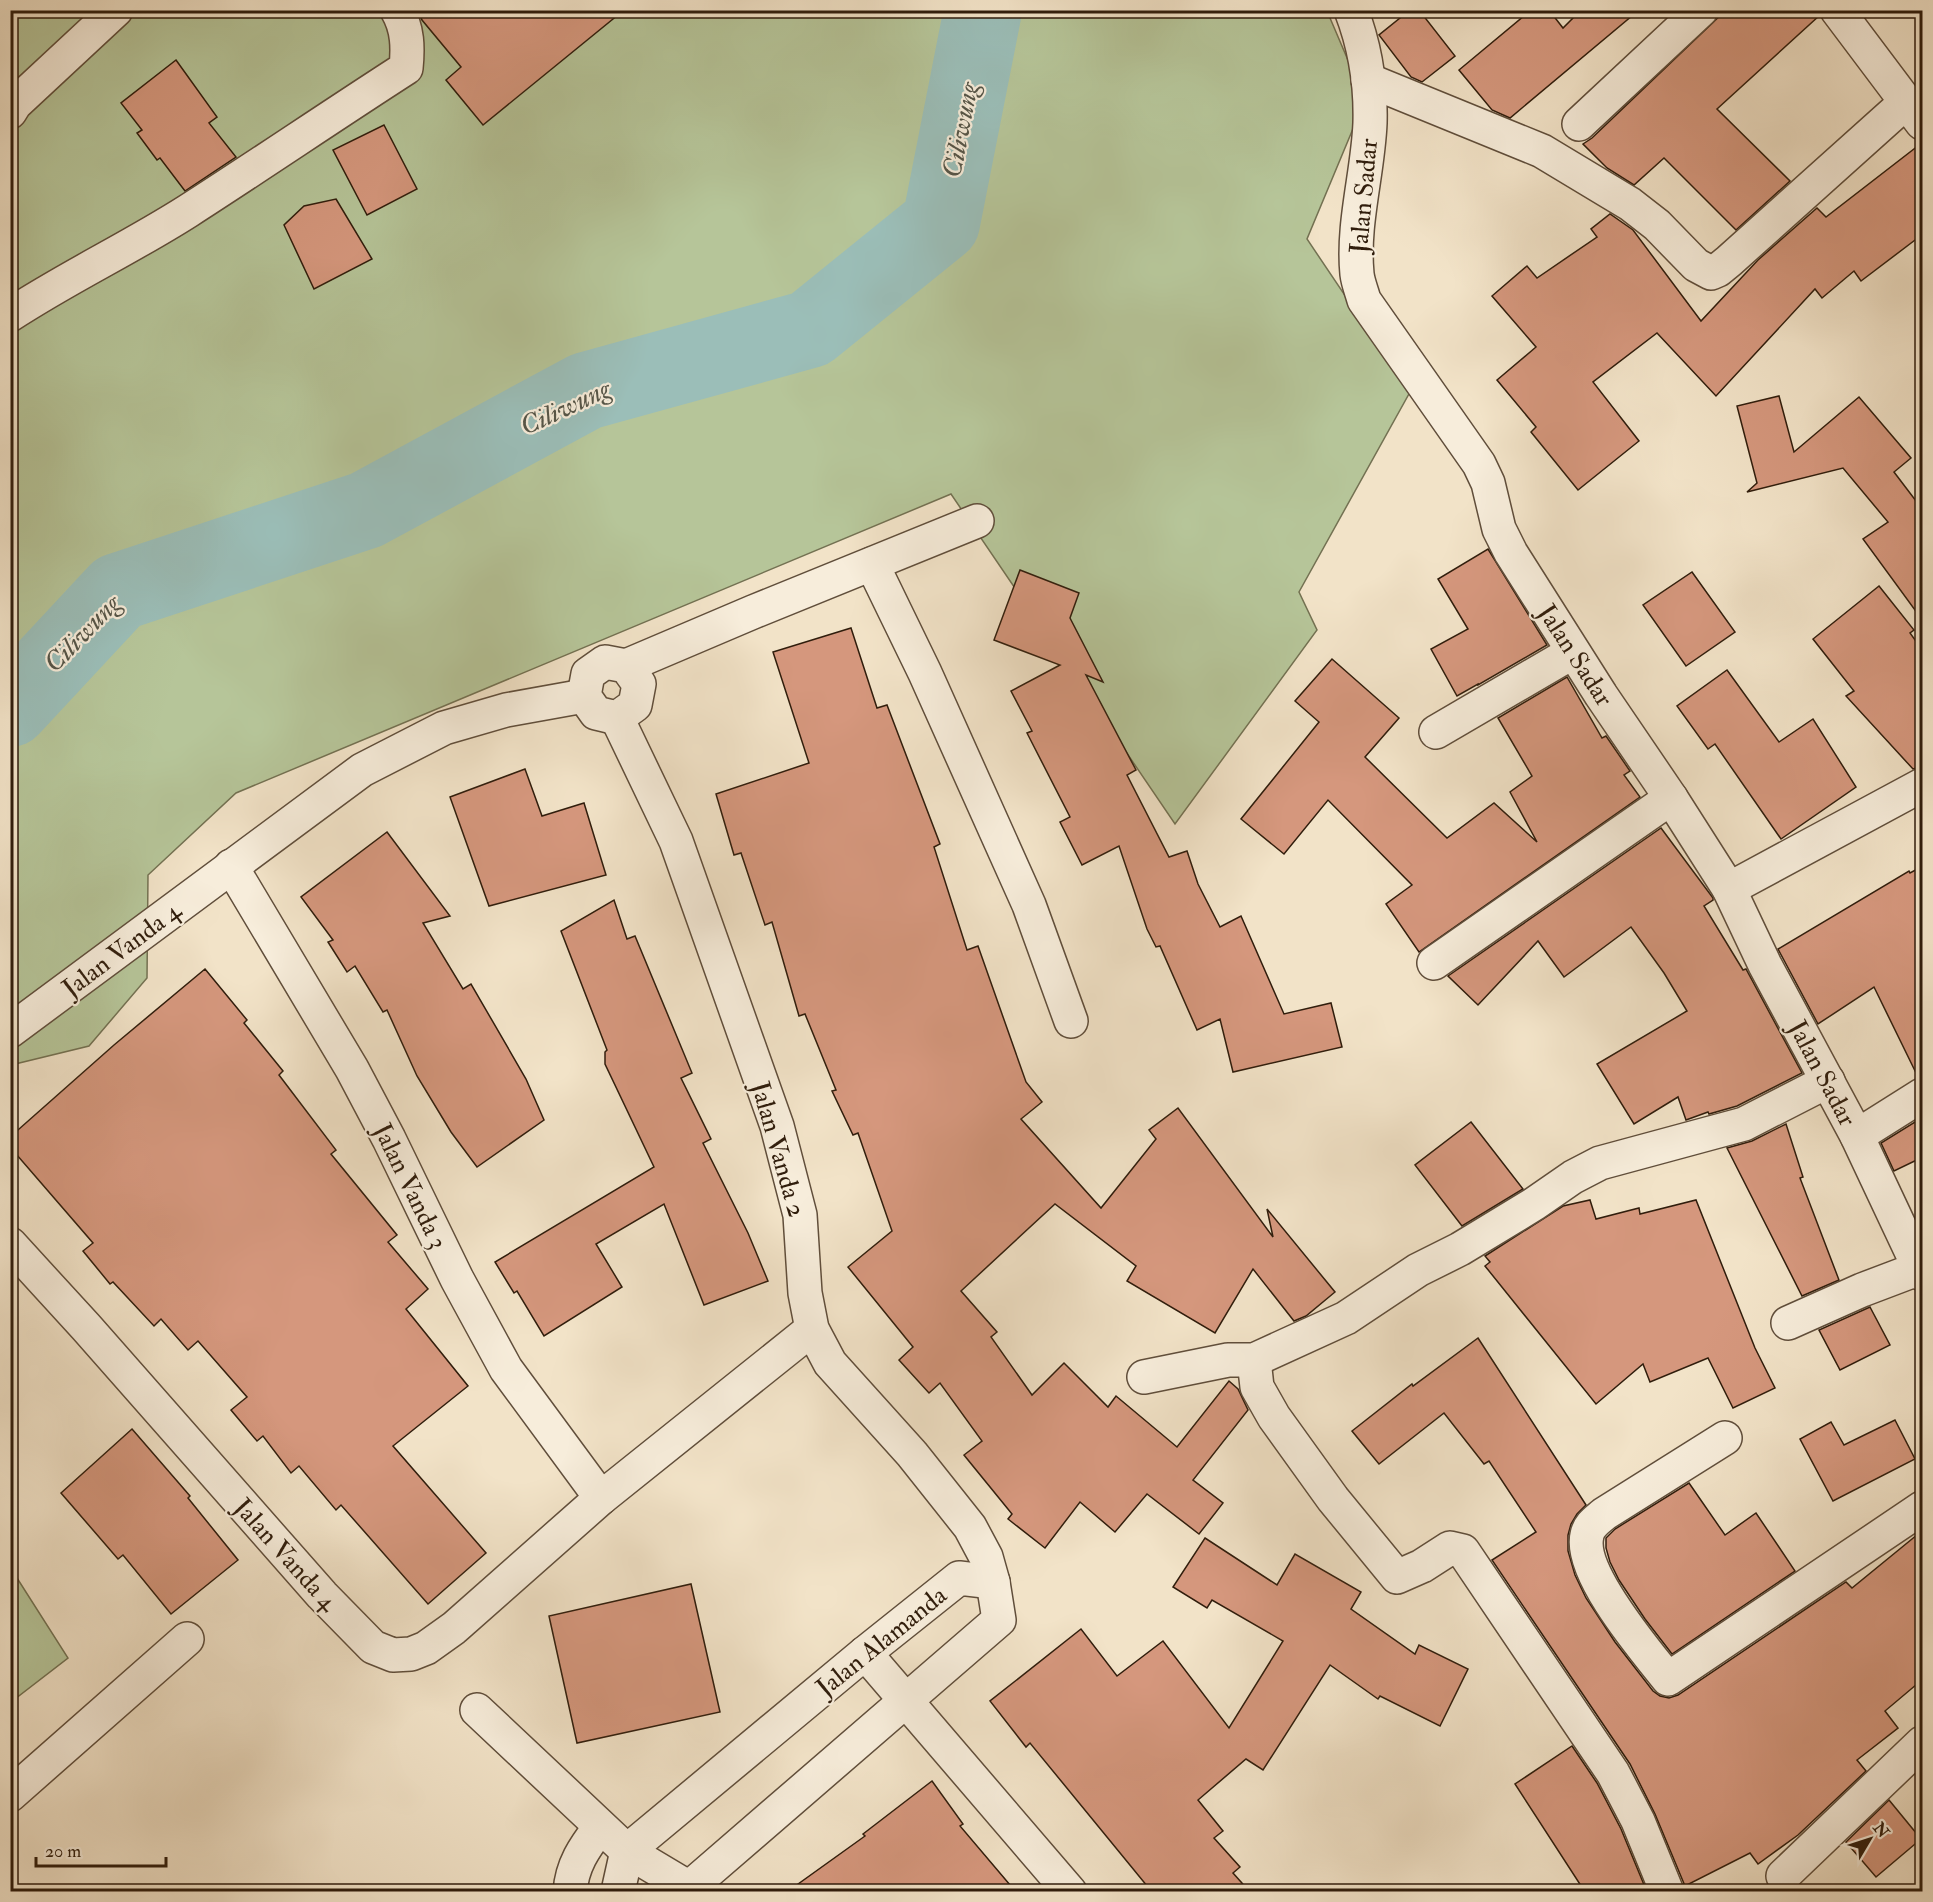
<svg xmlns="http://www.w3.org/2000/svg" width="1933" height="1902" viewBox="0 0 1933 1902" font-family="'IM FELL Double Pica',serif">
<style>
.green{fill:#b6c599;stroke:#737152;stroke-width:1.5}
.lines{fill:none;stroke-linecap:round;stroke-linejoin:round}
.river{stroke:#9bbeb8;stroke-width:78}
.building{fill:#d5977d;stroke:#301d0c;stroke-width:1.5}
.minor-casing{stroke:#604e3b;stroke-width:36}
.minor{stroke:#f7eddb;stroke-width:33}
.labels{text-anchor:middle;stroke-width:4.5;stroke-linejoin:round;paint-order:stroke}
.street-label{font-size:26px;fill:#301d0c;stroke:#f7eddb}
.water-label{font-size:27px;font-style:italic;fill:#555548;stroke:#f7eddb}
</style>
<rect width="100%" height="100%" fill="#f2e3c8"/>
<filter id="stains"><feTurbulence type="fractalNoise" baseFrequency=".00333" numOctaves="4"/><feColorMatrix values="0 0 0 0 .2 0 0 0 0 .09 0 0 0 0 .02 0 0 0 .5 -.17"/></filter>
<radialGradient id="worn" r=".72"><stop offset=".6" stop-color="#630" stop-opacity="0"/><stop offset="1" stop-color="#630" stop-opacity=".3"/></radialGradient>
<g class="green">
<path d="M10 11H1327L1365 100 1307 239 1410 392 1299 592 1317 630 1175 824 951 494 236 793 148 875 147 978 89 1046 11 1065Z"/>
<path d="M10 1567 68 1658 11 1702H10Z"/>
</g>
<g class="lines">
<path class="river" d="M10 708 118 592 366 510 586 391 810 329 941 223 983 10"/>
</g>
<g class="building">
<path d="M418 10H624L483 125 446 80 461 67 422 20Z"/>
<path d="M1410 10H1419L1455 56 1422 82 1411 77 1379 35Z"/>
<path d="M1531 10H1549L1563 28 1581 10H1639L1510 118 1492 110 1459 70Z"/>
<path d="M1726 10H1819L1820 15 1717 109 1790 181 1736 230 1664 158 1634 185 1607 168 1583 144 1592 138Z"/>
<path d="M176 60 217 117 209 123 236 157 185 191 160 158 157 160 137 133 142 130 121 103Z"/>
<path d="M384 125 417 189 367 215 333 150Z"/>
<path d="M1923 142V234L1861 281 1854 271 1822 298 1815 289 1716 396 1657 333 1593 382 1639 441 1578 490 1531 432 1536 427 1497 380 1536 347 1492 296 1527 266 1537 278 1597 237 1591 229 1610 214 1633 230 1701 321 1758 260 1817 208 1826 217Z"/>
<path d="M336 199 372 259 314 289 284 225 304 206Z"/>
<path d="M1779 396 1794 452 1859 397 1911 458 1894 472 1916 501 1923 496V621L1863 539 1888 522 1843 468 1747 492 1757 483 1737 406Z"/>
<path d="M1488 549 1547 645 1478 685V684L1457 696 1431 649 1468 629 1438 579Z"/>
<path d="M1020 570 1079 593 1070 618 1103 682 1086 675 1136 770 1127 775 1169 857 1187 851 1198 884 1220 927 1241 916 1284 1014 1331 1003 1342 1047 1233 1072 1220 1019 1197 1030 1160 946 1156 947 1147 929 1119 846 1082 865 1060 822 1070 817 1027 733 1032 731 1011 691 1060 665 994 640Z"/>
<path d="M1692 572 1735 632 1686 666 1643 605Z"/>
<path d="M1879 586 1914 630 1910 633 1923 651V766L1913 769 1846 696 1854 691 1813 639Z"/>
<path d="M851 628 877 708 887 705 940 844 934 847 967 950 978 946 1026 1082 1042 1102 1021 1119 1101 1208 1156 1139 1149 1130 1178 1108 1273 1237 1267 1209 1335 1292 1306 1316 1294 1321 1253 1269 1215 1333 1127 1281 1136 1266 1055 1204 961 1291 997 1332 991 1337 1032 1395 1064 1363 1108 1407 1116 1396 1177 1447 1229 1381 1238 1389 1248 1410 1193 1480 1223 1503 1199 1534 1147 1494 1115 1532 1080 1502 1045 1548 1008 1519 1012 1514 964 1455 982 1441 940 1383 929 1393 899 1360 913 1347 848 1267 892 1231 858 1133 853 1135 832 1091 836 1090 805 1014 799 1016 772 922 765 925 741 853 734 855 716 794 809 763 773 652Z"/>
<path d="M1332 659 1399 718 1365 757 1447 838 1494 803 1537 842 1510 792 1532 776 1498 718 1567 677 1602 738 1606 736 1630 771 1624 775 1640 797 1419 952 1386 904 1412 885 1328 800 1284 854 1241 819 1319 722 1295 701Z"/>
<path d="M1727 670 1779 742 1813 719 1856 787 1781 839 1715 744 1708 749 1677 706Z"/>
<path d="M525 769 542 816 584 803 606 875 489 906 450 797Z"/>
<path d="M1661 828 1713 898V900L1704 906 1743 970 1746 969 1802 1073 1737 1106 1709 1114 1708 1112 1686 1120 1678 1097 1634 1124 1597 1064 1687 1011 1664 973 1631 927 1564 977 1538 941 1478 1005 1448 976Z"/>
<path d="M387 832 450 916 423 923 463 989 471 984 526 1079 544 1120 477 1167 451 1132 417 1076 387 1010 383 1012 355 966 347 972 328 942 333 940 301 897Z"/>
<path d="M1923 866V1076L1918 1077 1874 987 1818 1024 1778 949 1909 871 1910 873Z"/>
<path d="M614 900 627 939 635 936 692 1073 681 1078 711 1139 703 1143 748 1233 768 1281 704 1305 664 1204 596 1244 622 1287 544 1336 517 1291 514 1293 495 1262 654 1167 605 1064V1052L607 1050 561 931Z"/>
<path d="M205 969 247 1020 244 1023 283 1071 279 1075 336 1150 331 1154 397 1235 388 1242 428 1289 406 1309 468 1386 393 1446 486 1553 428 1604 341 1505 336 1510 299 1466 291 1473 263 1436 257 1441 231 1410 247 1397 198 1341 188 1350 161 1319 154 1326 113 1282 110 1284 83 1251 93 1243 10 1147V1137L114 1045Z"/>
<path d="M1923 1117V1157L1894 1171 1881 1143Z"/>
<path d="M1471 1122 1523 1189 1462 1226 1415 1165Z"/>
<path d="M1786 1124 1803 1177 1800 1178 1839 1280 1802 1296 1727 1148 1752 1141Z"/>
<path d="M1590 1200 1596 1219 1639 1208 1640 1214 1696 1200 1755 1348 1775 1388 1733 1408 1708 1358 1650 1382 1643 1364 1596 1404 1485 1266 1490 1262 1485 1256 1563 1206Z"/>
<path d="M1870 1307 1890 1345 1840 1370 1819 1330Z"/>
<path d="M1478 1338 1586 1505 1577 1514 1571 1524 1568 1535V1551L1575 1575 1586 1598 1615 1642 1653 1691 1660 1696 1669 1698 1678 1695 1846 1582 1852 1588 1923 1530V1679L1885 1711 1898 1728 1857 1760 1866 1771 1798 1835 1758 1864 1750 1853 1685 1886 1655 1814 1630 1764 1492 1560 1536 1532 1489 1461 1484 1464 1444 1413 1379 1464 1352 1431 1412 1384 1413 1386Z"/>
<path d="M1895 1420 1915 1459 1833 1501 1800 1439 1831 1422 1844 1445Z"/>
<path d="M132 1429 190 1496 188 1498 238 1560 171 1614 123 1555 118 1559 61 1493Z"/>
<path d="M1689 1483 1725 1535 1756 1513 1795 1571 1672 1654 1645 1619 1619 1580 1610 1562 1606 1548V1538L1615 1529Z"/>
<path d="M1205 1538 1277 1585 1295 1554 1361 1592 1351 1609 1415 1654 1419 1645 1468 1669 1440 1726 1380 1696 1378 1699 1330 1665 1263 1770 1246 1759 1198 1800 1223 1831 1214 1838 1240 1867 1233 1873 1250 1892H1152L1030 1743 1026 1747 990 1701 1081 1629 1117 1676 1163 1641 1229 1728 1283 1641 1212 1600 1207 1608 1173 1587Z"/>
<path d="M691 1584 720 1712 577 1743 549 1616Z"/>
<path d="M1572 1746 1597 1783 1621 1829 1647 1892H1585L1515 1784Z"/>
<path d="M932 1781 963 1824 960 1826 1016 1892H787L865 1836 863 1834Z"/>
<path d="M1889 1800 1921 1839 1876 1877 1846 1842Z"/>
</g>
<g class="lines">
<defs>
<g id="minor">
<path d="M1351 10C1365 46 1371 85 1370 123 1368 173 1352 224 1357 274 1358 283 1362 292 1364 300L1479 464 1488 483 1499 529 1511 553 1601 695 1671 798 1729 889 1765 965 1857 1136 1922 1274"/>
<path d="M1837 10 1922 123"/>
<path d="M1368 80 1542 151 1630 204 1657 225 1696 265 1711 273 1718 270 1729 261 1905 103"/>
<path d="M10 112 15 104 116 10"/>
<path d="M1579 124 1701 10"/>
<path d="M10 315C68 277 130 248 188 211 261 164 333 115 406 68 408 48 408 29 397 10"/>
<path d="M872 564 925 673 1029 905 1071 1021"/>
<path d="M605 662 626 666 639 684 635 705 617 718 596 713 584 696 588 674Z"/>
<path d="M626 666 753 612 977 521"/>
<path d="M617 718 676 841 777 1126 800 1215 805 1293 812 1329 830 1363 912 1454 970 1527 986 1557 993 1582 999 1620 689 1888 687 1892"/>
<path d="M1436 732 1573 652"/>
<path d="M231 866 352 1069 389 1139 457 1279 506 1369 601 1498"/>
<path d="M1729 889 1922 785"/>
<path d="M1434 963 1671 798"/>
<path d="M10 1031 362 770 444 728 506 710 584 696"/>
<path d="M1857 1136 1922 1095"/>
<path d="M10 1244 86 1327 322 1595 373 1647 393 1655 411 1654 426 1648 454 1628 601 1498 812 1329"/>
<path d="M1788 1323 1862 1290 1920 1268"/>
<path d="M1254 1360 1257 1387 1274 1417 1333 1499 1397 1577 1422 1566 1450 1548 1463 1551 1613 1773 1638 1821 1667 1892"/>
<path d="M1144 1377 1228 1360H1254L1346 1318 1418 1270 1460 1249 1534 1204 1573 1177 1600 1163 1744 1124 1828 1081"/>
<path d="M1725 1438 1604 1514C1596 1521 1589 1525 1587 1535 1578 1572 1645 1650 1668 1679L1922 1508"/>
<path d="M865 1653 1070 1892"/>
<path d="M477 1710 627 1851 689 1888"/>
<path d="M10 1795 187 1639"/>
<path d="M1783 1876 1922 1743"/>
<path d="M570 1892C572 1865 584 1848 600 1827"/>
<path d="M620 1892 619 1887 627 1851 865 1653 959 1578 993 1582"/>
</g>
</defs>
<use href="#minor" class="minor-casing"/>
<use href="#minor" class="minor"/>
</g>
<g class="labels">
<g class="street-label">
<text transform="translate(1363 196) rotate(-85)" y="9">Jalan Sadar</text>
<text transform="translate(1576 655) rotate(57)" y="9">Jalan Sadar</text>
<text transform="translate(121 949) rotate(-37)" y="9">Jalan Vanda 4</text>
<text transform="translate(1823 1073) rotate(62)" y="9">Jalan Sadar</text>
<text transform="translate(779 1149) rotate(74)" y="9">Jalan Vanda 2</text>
<text transform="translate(411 1186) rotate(64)" y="9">Jalan Vanda 3</text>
<text transform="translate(286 1554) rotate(48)" y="9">Jalan Vanda 4</text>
<text transform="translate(881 1641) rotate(-39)" y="9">Jalan Alamanda</text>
</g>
<g class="water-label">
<text transform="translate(960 130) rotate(-79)" y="9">Ciliwung</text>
<text transform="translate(565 407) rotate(-25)" y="9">Ciliwung</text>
<text transform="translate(82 633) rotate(-46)" y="9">Ciliwung</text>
</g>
</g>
<rect width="1933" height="1902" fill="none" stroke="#f2e3c8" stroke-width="36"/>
<rect x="12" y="12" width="1909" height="1878" fill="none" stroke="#301d0c" stroke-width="3"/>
<rect x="18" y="18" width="1897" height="1866" fill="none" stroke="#301d0c" stroke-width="1.5"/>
<g transform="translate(1870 1839) rotate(51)" stroke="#f7eddb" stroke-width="4.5" paint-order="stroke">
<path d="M0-4.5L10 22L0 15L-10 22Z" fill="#301d0c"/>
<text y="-9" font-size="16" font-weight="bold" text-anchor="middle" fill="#301d0c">N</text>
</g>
<path d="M36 1857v9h130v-9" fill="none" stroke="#301d0c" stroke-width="3"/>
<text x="45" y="1857" font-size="18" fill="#301d0c" stroke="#f7eddb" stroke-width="4.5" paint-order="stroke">20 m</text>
<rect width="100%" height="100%" filter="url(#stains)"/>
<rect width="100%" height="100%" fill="url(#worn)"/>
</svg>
